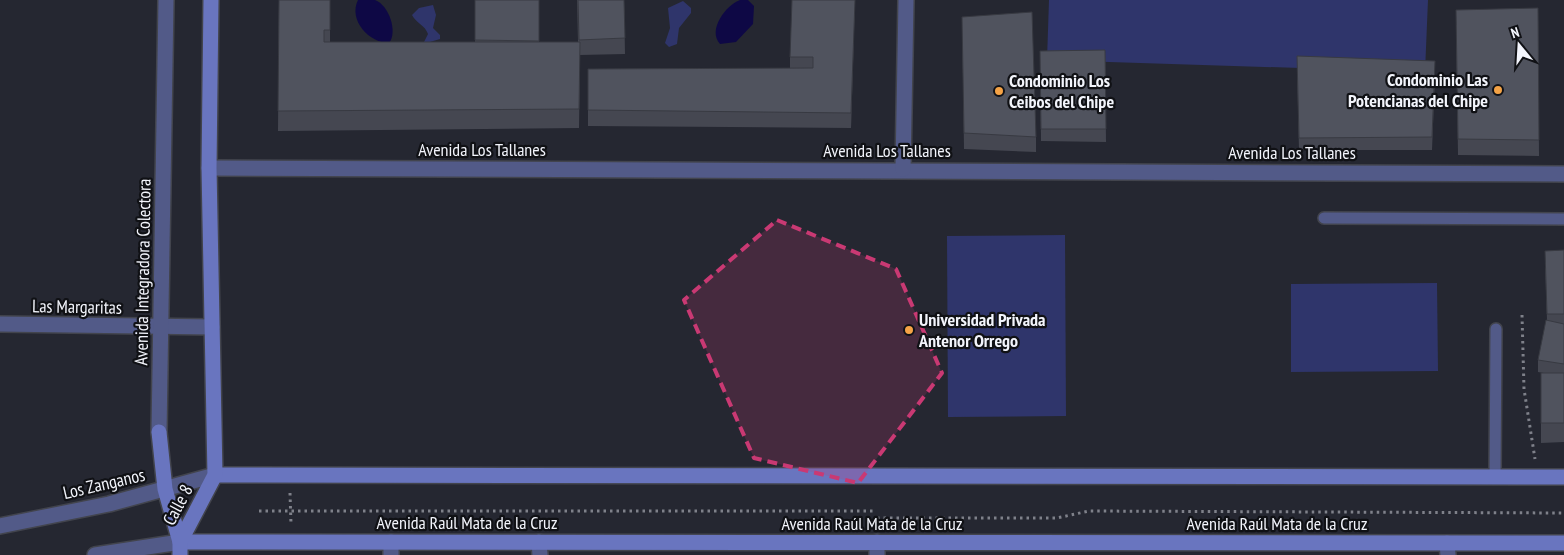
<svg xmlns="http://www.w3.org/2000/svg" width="1564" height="555" viewBox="0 0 1564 555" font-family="'PT Sans Narrow',sans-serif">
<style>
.green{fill:#2f356b}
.water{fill:#0e0845}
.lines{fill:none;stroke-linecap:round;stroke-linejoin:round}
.lane-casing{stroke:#42444d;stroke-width:14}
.street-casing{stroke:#42444d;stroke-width:18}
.secondary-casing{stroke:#42444d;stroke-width:18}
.path{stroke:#7f818a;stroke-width:3;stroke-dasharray:2.5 4;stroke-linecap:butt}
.lane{stroke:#525a88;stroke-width:11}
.street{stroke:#525a88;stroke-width:15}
.secondary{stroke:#6975bf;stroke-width:15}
.wall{fill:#454751}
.shaded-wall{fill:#383a42}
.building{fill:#50535e;stroke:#383a42}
.marked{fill:#c93973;fill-opacity:0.2;stroke:#c93973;stroke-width:4;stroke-dasharray:10 6;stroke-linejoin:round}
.poi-dot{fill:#f5a346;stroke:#101115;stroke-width:2}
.labels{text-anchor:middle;stroke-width:4.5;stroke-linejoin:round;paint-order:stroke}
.poi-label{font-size:18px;font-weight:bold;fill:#f3f5fc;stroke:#101115;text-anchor:start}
.street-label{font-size:18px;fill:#f3f5fc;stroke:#101115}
</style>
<rect width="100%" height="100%" fill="#252731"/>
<g class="green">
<path d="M1049 0H1428L1425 72 1047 60Z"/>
<path d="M683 1 691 8V13L679 28 677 44 669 47 665 43 670 28 668 8Z"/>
<path d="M433 5 436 15 433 28 440 35V39L423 44 428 34C425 25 416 23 412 15L419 8Z"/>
<path d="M1065 235 1066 416 948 417 947 236Z"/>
<path d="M1437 283 1438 371 1291 372V284Z"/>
</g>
<g class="water">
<path d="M358 0C363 0 371 0 375 0 389 5 398 32 389 43 369 43 348 20 358 0Z"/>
<path d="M740 0H748L754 6 753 24 736 42 720 44C707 30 726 5 740 0Z"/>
</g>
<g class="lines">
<defs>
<g id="lane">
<path d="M1324 218 1564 219"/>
<path d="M1495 477 1496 329"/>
</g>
<g id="street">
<path d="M209 168 1564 174"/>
<path d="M903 169 906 0"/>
<path d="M0 324 212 327"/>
<path d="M159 432 166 0"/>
<path d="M0 526 109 504 215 475"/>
<path d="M391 542V555"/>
<path d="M539 542 540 555"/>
<path d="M877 542V555"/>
<path d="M1447 543 1448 555"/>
<path d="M95 555 180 542"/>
</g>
<g id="secondary">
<path d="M159 432 165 489 180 542 1564 543"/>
<path d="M215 475 1564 477"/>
<path d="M180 555V542L215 475 209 168 211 0"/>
</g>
</defs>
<use href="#lane" class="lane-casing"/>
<use href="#street" class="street-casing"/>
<use href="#secondary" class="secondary-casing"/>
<g class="path">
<path d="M1522 315 1524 389 1535 459"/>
<path d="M290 493 291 524"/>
<path d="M259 511H876"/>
<path d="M877 518H1057L1089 511 1564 513"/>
</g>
<use href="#lane" class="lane"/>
<use href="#street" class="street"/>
<use href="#secondary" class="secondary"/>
</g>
<g class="wall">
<path d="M279 0H330V42H475V0H539V42H578L577 0H624L625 54 580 55 579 128 278 131Z"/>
<path d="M855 0 851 128 588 126V69L790 68V57Z"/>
<path d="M1538 8 1539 156 1458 155 1456 25Z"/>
<path d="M962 17 1036 137V152L964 149Z"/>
<path d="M1105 50 1106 142 1041 141 1040 51Z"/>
<path d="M1297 68 1435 74 1432 150H1299Z"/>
<path d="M1564 250V442L1541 443V373H1544L1538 372V360L1547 320 1545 263Z"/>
</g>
<path class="shaded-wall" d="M855 0 851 128V113Z"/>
<g class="building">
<path d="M279 0H330V30H324V42H580L579 109 278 111Z"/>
<path d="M475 0H539V41L475 40Z"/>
<path d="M578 0H624L625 38 579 40Z"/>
<path d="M792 0H855L851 113 588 110V69L813 68V57H790Z"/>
<path d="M1538 8 1539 140 1458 139 1456 10Z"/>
<path d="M1032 12 1036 137 964 133 962 17Z"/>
<path d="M1105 50 1106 129H1041L1040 51Z"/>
<path d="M1297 56 1435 61 1432 137 1299 138Z"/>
<path d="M1564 250V314H1547L1545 251Z"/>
<path d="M1546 320 1564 324V364L1538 360Z"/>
<rect x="1541" y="373" width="23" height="50"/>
</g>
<path class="marked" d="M777 220 896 269 942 373 858 483 754 458 684 300Z"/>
<g class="poi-dot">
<circle cx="1498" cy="90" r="5"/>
<circle cx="999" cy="91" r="5"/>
<circle cx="909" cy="330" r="5"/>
</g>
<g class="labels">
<g class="poi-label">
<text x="1488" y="86" text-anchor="end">Condominio Las<tspan x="1488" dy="21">Potencianas del Chipe</tspan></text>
<text x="1009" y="87">Condominio Los<tspan x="1009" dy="21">Ceibos del Chipe</tspan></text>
<text x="919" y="326">Universidad Privada<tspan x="919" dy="21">Antenor Orrego</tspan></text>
</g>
<g class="street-label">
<text x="482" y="156">Avenida Los Tallanes</text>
<text x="887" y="157">Avenida Los Tallanes</text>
<text x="1292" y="159">Avenida Los Tallanes</text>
<text transform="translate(143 272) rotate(-89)" y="6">Avenida Integradora Colectora</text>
<text transform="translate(77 307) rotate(1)" y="6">Las Margaritas</text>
<text transform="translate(104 484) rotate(-13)" y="6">Los Zanganos</text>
<text transform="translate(178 505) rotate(-62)" y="6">Calle 8</text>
<text x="467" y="529">Avenida Raúl Mata de la Cruz</text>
<text x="872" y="530">Avenida Raúl Mata de la Cruz</text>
<text x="1277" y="530">Avenida Raúl Mata de la Cruz</text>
</g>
</g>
<g transform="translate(1519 45) rotate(342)" stroke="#101115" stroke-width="4" paint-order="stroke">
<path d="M0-4L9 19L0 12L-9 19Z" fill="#f3f5fc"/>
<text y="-8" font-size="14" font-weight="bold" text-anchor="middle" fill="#f3f5fc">N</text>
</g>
</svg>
